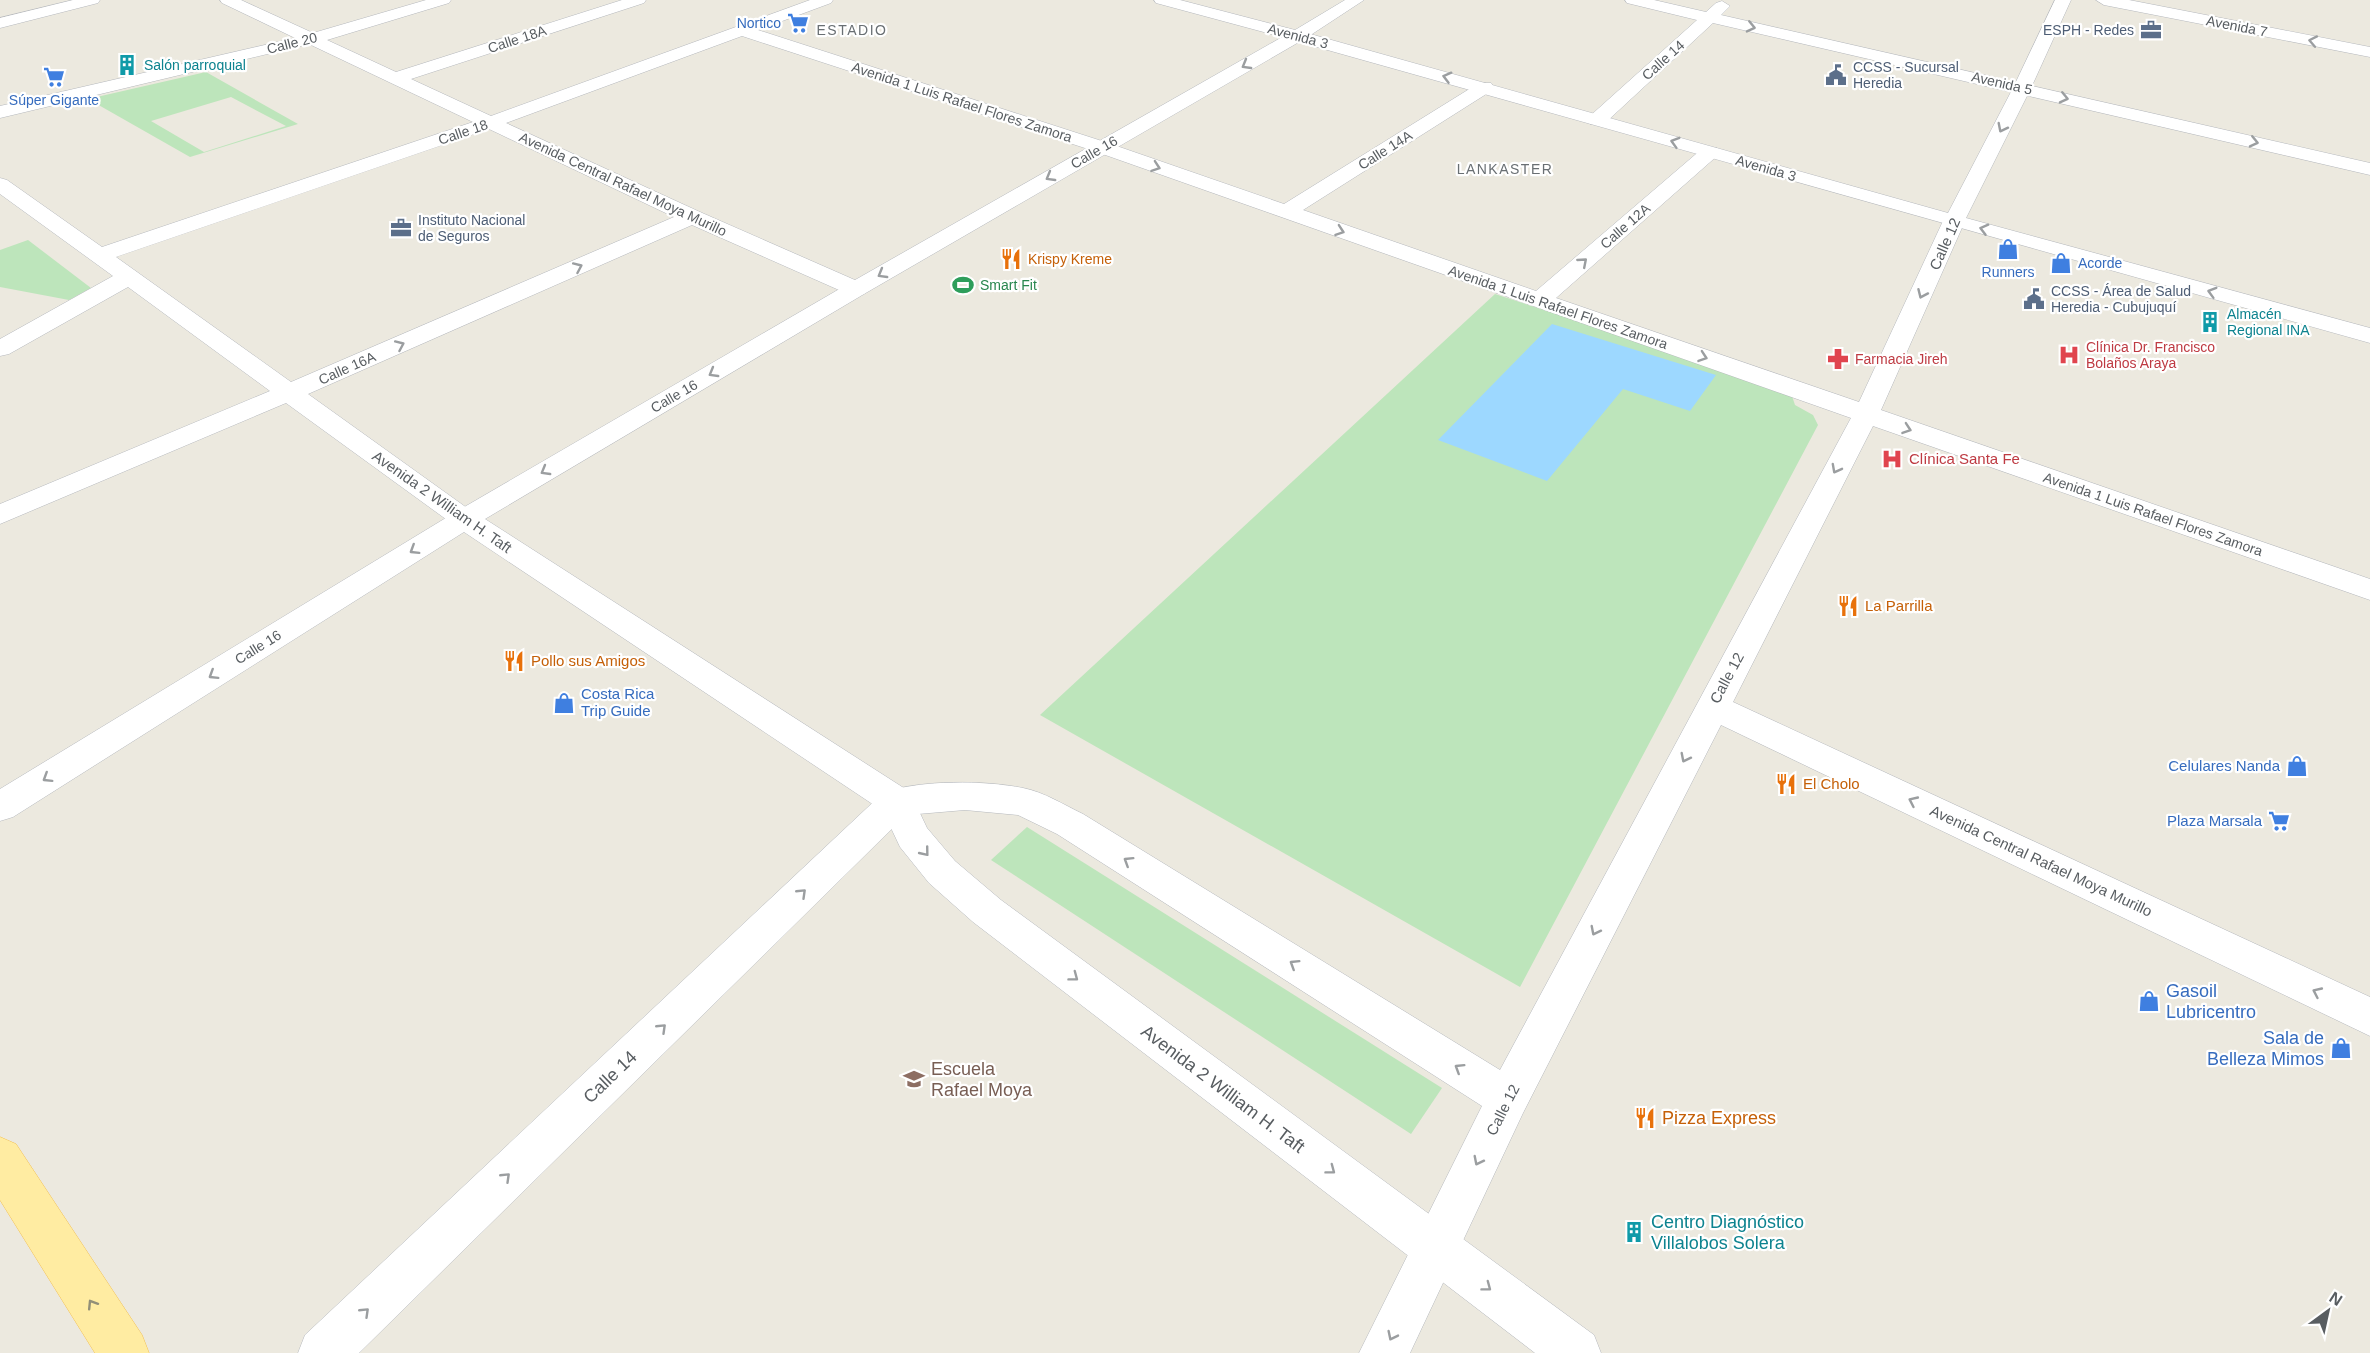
<svg xmlns="http://www.w3.org/2000/svg" width="2370" height="1353" viewBox="0 0 2370 1353" font-family="Arial,sans-serif">
<style>
.green{fill:#bde5bb;fill-rule:evenodd}
.water{fill:#9dd8ff}
.lines{fill:none;stroke-linecap:round;stroke-linejoin:round}
.minor-casing{stroke:#b5b8bd;stroke-width:1}
.tertiary-casing{stroke:#b5b8bd;stroke-width:1}
.primary-casing{stroke:#f3bf51;stroke-width:1}
.minor{fill:#fff;fill-rule:evenodd}
.tertiary{fill:#fff;fill-rule:evenodd}
.primary{fill:#ffeca2;fill-rule:evenodd}
.oneway{stroke:#9b9ea0}
.oneway2{stroke:#928f78}
.labels{text-anchor:middle;stroke-width:4.5;stroke-linejoin:round;paint-order:stroke}
.far-shop-label{font-size:14px;fill:#366cbe;stroke:#fff}
.far-street-label{font-size:14px;fill:#585d61;stroke:#fff}
.far-neighbourhood-label{font-size:14px;letter-spacing:1.5px;fill:#696f73;stroke:#fff}
.far-service-label{font-size:14px;fill:#4e5e75;stroke:#fff;text-anchor:start}
.far-culture-label{font-size:14px;fill:#0d838f;stroke:#fff;text-anchor:start}
.far-food-label{font-size:14px;fill:#c56008;stroke:#fff;text-anchor:start}
.far-leisure-label{font-size:14px;fill:#27864d;stroke:#fff;text-anchor:start}
.far-health-label{font-size:14px;fill:#be3a42;stroke:#fff;text-anchor:start}
.street-label{font-size:15px;fill:#585d61;stroke:#fff}
.health-label{font-size:15px;fill:#be3a42;stroke:#fff;text-anchor:start}
.food-label{font-size:15px;fill:#c56008;stroke:#fff;text-anchor:start}
.shop-label{font-size:15px;fill:#366cbe;stroke:#fff;text-anchor:end}
.near-shop-label{font-size:18px;fill:#366cbe;stroke:#fff;text-anchor:start}
.near-education-label{font-size:18px;fill:#785e54;stroke:#fff;text-anchor:start}
.near-street-label{font-size:18px;fill:#585d61;stroke:#fff}
.near-food-label{font-size:18px;fill:#c56008;stroke:#fff;text-anchor:start}
.near-culture-label{font-size:18px;fill:#0d838f;stroke:#fff;text-anchor:start}
</style>
<rect width="100%" height="100%" fill="#ece9df"/>
<g class="green">
<path d="M206 72 298 124 190 157 88 99ZM231 97 286 126 204 152 151 121Z"/>
<path d="M28 240 91 288 69 300 0 287V250Z"/>
<path d="M1495 294 1790 390 1795 405 1813 415 1818 425 1520 987 1040 715Z"/>
<path d="M1027 827 1442 1088 1411 1134 991 860Z"/>
</g>
<path class="water" d="M1552 324 1716 375 1690 411 1623 389 1547 481 1438 440Z"/>
<g class="lines">
<defs>
<g id="minor">
<path d="M73 0H100L98 3 0 28V18Z"/>
<path d="M220 0H241L313 33 426 0H451L449 3 327 40 396 72 622 0H646L644 3 411 79 491 116 810 0H833L831 3 758 30 1108 143 1284 204 1479 83H1491L1494 87 1491 91 1303 210 1536 291 1703 148H1717L1720 152 1717 156 1556 298 1859 402 1943 221 1946 216 1954 215 1962 216 1965 221 1881 410 2370 579V600L1873 426 1733 702 2370 997V1036L1721 725 1523 1113 1410 1353H1359L1482 1106 1057 834 1018 815 965 810 906 815 359 1353H298L305 1335 884 792C923 780 983 780 1023 788 1044 792 1064 805 1083 814L1500 1070 1851 418 1094 151 742 36 506 123 700 212 864 284 868 289 864 294 856 296 848 294 692 225 308 394 474 513 479 519 474 525 464 528 454 525 286 403 0 524V504L270 391 128 287 9 354 0 356V339L113 276 0 194V178L7 180 102 247 473 122 309 44 0 118V106L295 38 222 3ZM489 129 674 217 291 382 116 257Z"/>
<path d="M1154 0H1180L1295 30 1345 0H1364L1303 40 1297 41 1156 3Z"/>
<path d="M1625 0H1654L1706 12 1716 3 1722 1 1730 6 1721 15 2370 163V175L1713 23 1604 124H1590L1588 120 1590 116 1697 20 1627 3Z"/>
<path d="M2096 0H2129L2370 47V57L2104 5Z"/>
</g>
<path id="tertiary" d="M2055 0H2071L2031 88 1966 218 2370 328V343L1299 42 864 294 485 519 910 792 927 828 955 861 1001 900 1594 1335 1601 1353H1535L973 922 929 883 900 847 883 811 464 532 13 817 0 821V789L454 513 848 284 1291 32H1303L1948 213 2013 88Z"/>
<path id="primary" d="M0 1137 16 1144 142 1335 149 1353H95L0 1200Z"/>
</defs>
<use href="#minor" class="minor-casing"/>
<use href="#tertiary" class="tertiary-casing"/>
<use href="#primary" class="primary-casing"/>
<use href="#minor" class="minor"/>
<use href="#tertiary" class="tertiary"/>
<use href="#primary" class="primary"/>
</g>
<defs><path id="oneway-chevron" d="M-2-3.5L2.5 0L-2 3.5" fill="none" stroke-width="1.6" stroke-linecap="round" stroke-linejoin="round" transform="scale(1.5)"/></defs>
<g class="oneway">
<use href="#oneway-chevron" transform="translate(1751 27) rotate(13)"/>
<use href="#oneway-chevron" transform="translate(2313 41) rotate(-169)"/>
<use href="#oneway-chevron" transform="translate(1246 65) rotate(150)"/>
<use href="#oneway-chevron" transform="translate(1447 77) rotate(-165)"/>
<use href="#oneway-chevron" transform="translate(2064 98) rotate(13)"/>
<use href="#oneway-chevron" transform="translate(2002 128) rotate(117)"/>
<use href="#oneway-chevron" transform="translate(1675 142) rotate(-164)"/>
<use href="#oneway-chevron" transform="translate(2254 142) rotate(13)"/>
<use href="#oneway-chevron" transform="translate(1156 167) rotate(19)"/>
<use href="#oneway-chevron" transform="translate(1050 177) rotate(150)"/>
<use href="#oneway-chevron" transform="translate(1984 229) rotate(-165)"/>
<use href="#oneway-chevron" transform="translate(1340 231) rotate(19)"/>
<use href="#oneway-chevron" transform="translate(1583 262) rotate(-41)"/>
<use href="#oneway-chevron" transform="translate(578 267) rotate(-24)"/>
<use href="#oneway-chevron" transform="translate(882 274) rotate(150)"/>
<use href="#oneway-chevron" transform="translate(2212 292) rotate(-164)"/>
<use href="#oneway-chevron" transform="translate(1922 294) rotate(114)"/>
<use href="#oneway-chevron" transform="translate(400 345) rotate(-24)"/>
<use href="#oneway-chevron" transform="translate(1703 357) rotate(19)"/>
<use href="#oneway-chevron" transform="translate(713 373) rotate(150)"/>
<use href="#oneway-chevron" transform="translate(1907 429) rotate(19)"/>
<use href="#oneway-chevron" transform="translate(1836 469) rotate(118)"/>
<use href="#oneway-chevron" transform="translate(545 471) rotate(150)"/>
<use href="#oneway-chevron" transform="translate(414 550) rotate(148)"/>
<use href="#oneway-chevron" transform="translate(213 675) rotate(148)"/>
<use href="#oneway-chevron" transform="translate(1685 758) rotate(117)"/>
<use href="#oneway-chevron" transform="translate(47 778) rotate(148)"/>
<use href="#oneway-chevron" transform="translate(1913 801) rotate(-155)"/>
<use href="#oneway-chevron" transform="translate(925 852) rotate(51)"/>
<use href="#oneway-chevron" transform="translate(1128 861) rotate(-148)"/>
<use href="#oneway-chevron" transform="translate(802 893) rotate(-44)"/>
<use href="#oneway-chevron" transform="translate(1595 931) rotate(117)"/>
<use href="#oneway-chevron" transform="translate(1294 964) rotate(-148)"/>
<use href="#oneway-chevron" transform="translate(1074 977) rotate(37)"/>
<use href="#oneway-chevron" transform="translate(2317 992) rotate(-155)"/>
<use href="#oneway-chevron" transform="translate(662 1028) rotate(-44)"/>
<use href="#oneway-chevron" transform="translate(1459 1068) rotate(-148)"/>
<use href="#oneway-chevron" transform="translate(1478 1161) rotate(117)"/>
<use href="#oneway-chevron" transform="translate(1331 1170) rotate(37)"/>
<use href="#oneway-chevron" transform="translate(506 1177) rotate(-44)"/>
<use href="#oneway-chevron" transform="translate(1487 1287) rotate(37)"/>
<use href="#oneway-chevron" transform="translate(365 1312) rotate(-44)"/>
<use href="#oneway-chevron" transform="translate(1392 1336) rotate(116)"/>
</g>
<use class="oneway2" href="#oneway-chevron" transform="translate(92 1304) rotate(-122)"/>
<defs>
<symbol id="supermarket-bare" viewBox="-9 -9 18 18"><path d="M-6-5.5h2.5l.6 2H6L4.5 2H-2.5L-4.4-4H-6ZM-1.5 3.2a1.3 1.3 0 1 0 .1 0ZM3 3.2a1.3 1.3 0 1 0 .1 0Z" fill="#3f7fe0" stroke="#fff" stroke-width="2.5" paint-order="stroke"/></symbol>
<symbol id="office-bare" viewBox="-9 -9 18 18"><path d="M-6-3h4V-5.5h4V-3h4V5H-6ZM-1-4.5V-3h2v-1.5ZM-6 0V1H6V0Z" fill="#5c6f8a" stroke="#fff" stroke-width="2.5" paint-order="stroke"/></symbol>
<symbol id="building-bare" viewBox="-9 -9 18 18"><path d="M-4-6H4V6H1V3H-1V6H-4ZM-2.5-4.3h1.7v1.8h-1.7ZM.8-4.3h1.7v1.8H.8ZM-2.5-1h1.7V.8h-1.7ZM.8-1h1.7V.8H.8Z" fill="#0f9aa8" stroke="#fff" stroke-width="2.5" paint-order="stroke"/></symbol>
<symbol id="civic-bare" viewBox="-9 -9 18 18"><path d="M-.6-6.5H3V-4.5H.6V-3L4-1V1h2V6H-6V1h2V-1L-.6-3ZM-1.2 2.5V6h2.4V2.5Z" fill="#5c6f8a" stroke="#fff" stroke-width="2.5" paint-order="stroke"/></symbol>
<symbol id="shop-bare" viewBox="-9 -9 18 18"><path d="M-5-2.5h2.3a2.7 3.5 0 0 1 5.4 0H5L5.5 6h-11ZM-1.5-2.5h3a1.5 2.3 0 0 0-3 0Z" fill="#3f7fe0" stroke="#fff" stroke-width="2.5" paint-order="stroke"/></symbol>
<symbol id="restaurant-bare" viewBox="-9 -9 18 18"><path d="M-5-6h1v4h1v-4h1v4h1v-4h1v5L-1.5 .5V6h-2V.5L-5-1ZM5-6V6H3V1.5H1.5Q1.5-4 5-6Z" fill="#e8710a" stroke="#fff" stroke-width="2.5" paint-order="stroke"/></symbol>
<symbol id="stadium-bare" viewBox="-9 -9 18 18"><path d="M0-5a6.5 5 0 1 0 0 10a6.5 5 0 1 0 0-10ZM-3.5-1.8h7v3.6h-7Z" fill="#2e9e5b" stroke="#fff" stroke-width="2.5" paint-order="stroke"/></symbol>
<symbol id="hospital-bare" viewBox="-9 -9 18 18"><path d="M-5-5h3v3.5h4V-5h3V5h-3V1.5h-4V5h-3Z" fill="#e0444e" stroke="#fff" stroke-width="2.5" paint-order="stroke"/></symbol>
<symbol id="pharmacy-bare" viewBox="-9 -9 18 18"><path d="M-2-6h4v4h4v4h-4v4h-4v-4h-4v-4h4Z" fill="#e0444e" stroke="#fff" stroke-width="2.5" paint-order="stroke"/></symbol>
<symbol id="school-bare" viewBox="-9 -9 18 18"><path d="M0-5L7-2L0 1L-7-2ZM-4 1L0 2.5L4 1V4Q0 6-4 4Z" fill="#8d6e63" stroke="#fff" stroke-width="2.5" paint-order="stroke"/></symbol>
</defs>
<g fill-rule="evenodd">
<use href="#supermarket-bare" x="783" y="8" width="30" height="30"/>
<use href="#office-bare" x="2136" y="15" width="30" height="30"/>
<use href="#building-bare" x="112" y="50" width="30" height="30"/>
<use href="#civic-bare" x="1821" y="60" width="30" height="30"/>
<use href="#supermarket-bare" x="39" y="62" width="30" height="30"/>
<use href="#office-bare" x="386" y="213" width="30" height="30"/>
<use href="#shop-bare" x="1993" y="234" width="30" height="30"/>
<use href="#restaurant-bare" x="996" y="244" width="30" height="30"/>
<use href="#shop-bare" x="2046" y="248" width="30" height="30"/>
<use href="#stadium-bare" x="948" y="270" width="30" height="30"/>
<use href="#civic-bare" x="2019" y="284" width="30" height="30"/>
<use href="#building-bare" x="2195" y="307" width="30" height="30"/>
<use href="#hospital-bare" x="2054" y="340" width="30" height="30"/>
<use href="#pharmacy-bare" x="1823" y="344" width="30" height="30"/>
<use href="#hospital-bare" x="1877" y="444" width="30" height="30"/>
<use href="#restaurant-bare" x="1833" y="591" width="30" height="30"/>
<use href="#restaurant-bare" x="499" y="646" width="30" height="30"/>
<use href="#shop-bare" x="549" y="688" width="30" height="30"/>
<use href="#shop-bare" x="2282" y="751" width="30" height="30"/>
<use href="#restaurant-bare" x="1771" y="769" width="30" height="30"/>
<use href="#supermarket-bare" x="2264" y="806" width="30" height="30"/>
<use href="#shop-bare" x="2134" y="986" width="30" height="30"/>
<use href="#shop-bare" x="2326" y="1033" width="30" height="30"/>
<use href="#school-bare" x="899" y="1064" width="30" height="30"/>
<use href="#restaurant-bare" x="1630" y="1103" width="30" height="30"/>
<use href="#building-bare" x="1619" y="1217" width="30" height="30"/>
</g>
<g class="labels">
<g class="far-shop-label">
<text x="781" y="28" text-anchor="end">Nortico</text>
<text x="54" y="105">Súper Gigante</text>
<text x="2078" y="268" text-anchor="start">Acorde</text>
<text x="2008" y="277">Runners</text>
</g>
<g class="far-street-label">
<text transform="translate(2237 26) rotate(11)" y="5">Avenida 7</text>
<text transform="translate(1298 36) rotate(15)" y="5">Avenida 3</text>
<text transform="translate(517 39) rotate(-18)" y="5">Calle 18A</text>
<text transform="translate(292 43) rotate(-14)" y="5">Calle 20</text>
<text transform="translate(1663 60) rotate(-42)" y="5">Calle 14</text>
<text transform="translate(2002 83) rotate(13)" y="5">Avenida 5</text>
<text transform="translate(962 102) rotate(18)" y="5">Avenida 1 Luis Rafael Flores Zamora</text>
<text transform="translate(463 132) rotate(-19)" y="5">Calle 18</text>
<text transform="translate(1385 150) rotate(-32)" y="5">Calle 14A</text>
<text transform="translate(1094 152) rotate(-30)" y="5">Calle 16</text>
<text transform="translate(1766 168) rotate(16)" y="5">Avenida 3</text>
<text transform="translate(623 184) rotate(25)" y="5">Avenida Central Rafael Moya Murillo</text>
<text transform="translate(1625 226) rotate(-41)" y="5">Calle 12A</text>
<text transform="translate(1558 307) rotate(19)" y="5">Avenida 1 Luis Rafael Flores Zamora</text>
<text transform="translate(347 368) rotate(-24)" y="5">Calle 16A</text>
<text transform="translate(674 396) rotate(-30)" y="5">Calle 16</text>
<text transform="translate(2153 514) rotate(19)" y="5">Avenida 1 Luis Rafael Flores Zamora</text>
<text transform="translate(258 647) rotate(-32)" y="5">Calle 16</text>
</g>
<g class="far-neighbourhood-label">
<text x="852" y="35">ESTADIO</text>
<text x="1505" y="174">LANKASTER</text>
</g>
<g class="far-service-label">
<text x="2134" y="35" text-anchor="end">ESPH - Redes</text>
<text x="1853" y="72">CCSS - Sucursal<tspan x="1853" dy="16">Heredia</tspan></text>
<text x="418" y="225">Instituto Nacional<tspan x="418" dy="16">de Seguros</tspan></text>
<text x="2051" y="296">CCSS - Área de Salud<tspan x="2051" dy="16">Heredia - Cubujuquí</tspan></text>
</g>
<g class="far-culture-label">
<text x="144" y="70">Salón parroquial</text>
<text x="2227" y="319">Almacén<tspan x="2227" dy="16">Regional INA</tspan></text>
</g>
<g class="far-food-label">
<text x="1028" y="264">Krispy Kreme</text>
</g>
<g class="far-leisure-label">
<text x="980" y="290">Smart Fit</text>
</g>
<g class="far-health-label">
<text x="2086" y="352">Clínica Dr. Francisco<tspan x="2086" dy="16">Bolaños Araya</tspan></text>
<text x="1855" y="364">Farmacia Jireh</text>
</g>
<g class="street-label">
<text transform="translate(1945 244) rotate(-66)" y="5">Calle 12</text>
<text transform="translate(442 502) rotate(35)" y="5">Avenida 2 William H. Taft</text>
<text transform="translate(1727 678) rotate(-62)" y="5">Calle 12</text>
<text transform="translate(2041 861) rotate(25)" y="5">Avenida Central Rafael Moya Murillo</text>
<text transform="translate(1503 1110) rotate(-63)" y="5">Calle 12</text>
</g>
<g class="health-label">
<text x="1909" y="464">Clínica Santa Fe</text>
</g>
<g class="food-label">
<text x="1865" y="611">La Parrilla</text>
<text x="531" y="666">Pollo sus Amigos</text>
<text x="1803" y="789">El Cholo</text>
</g>
<g class="shop-label">
<text x="581" y="699" text-anchor="start">Costa Rica<tspan x="581" dy="17">Trip Guide</tspan></text>
<text x="2280" y="771">Celulares Nanda</text>
<text x="2262" y="826">Plaza Marsala</text>
</g>
<g class="near-shop-label">
<text x="2166" y="997">Gasoil<tspan x="2166" dy="21">Lubricentro</tspan></text>
<text x="2324" y="1044" text-anchor="end">Sala de<tspan x="2324" dy="21">Belleza Mimos</tspan></text>
</g>
<g class="near-education-label">
<text x="931" y="1075">Escuela<tspan x="931" dy="21">Rafael Moya</tspan></text>
</g>
<g class="near-street-label">
<text transform="translate(610 1077) rotate(-44)" y="6">Calle 14</text>
<text transform="translate(1223 1089) rotate(37)" y="6">Avenida 2 William H. Taft</text>
</g>
<g class="near-food-label">
<text x="1662" y="1124">Pizza Express</text>
</g>
<g class="near-culture-label">
<text x="1651" y="1228">Centro Diagnóstico<tspan x="1651" dy="21">Villalobos Solera</tspan></text>
</g>
</g>
<g transform="translate(2328 1311) rotate(33)" stroke="#ffffff" stroke-width="4.5" paint-order="stroke">
<path d="M0-4.5L10 22L0 15L-10 22Z" fill="#585d61"/>
<text y="-9" font-size="16" font-weight="bold" text-anchor="middle" fill="#585d61">N</text>
</g>
</svg>
